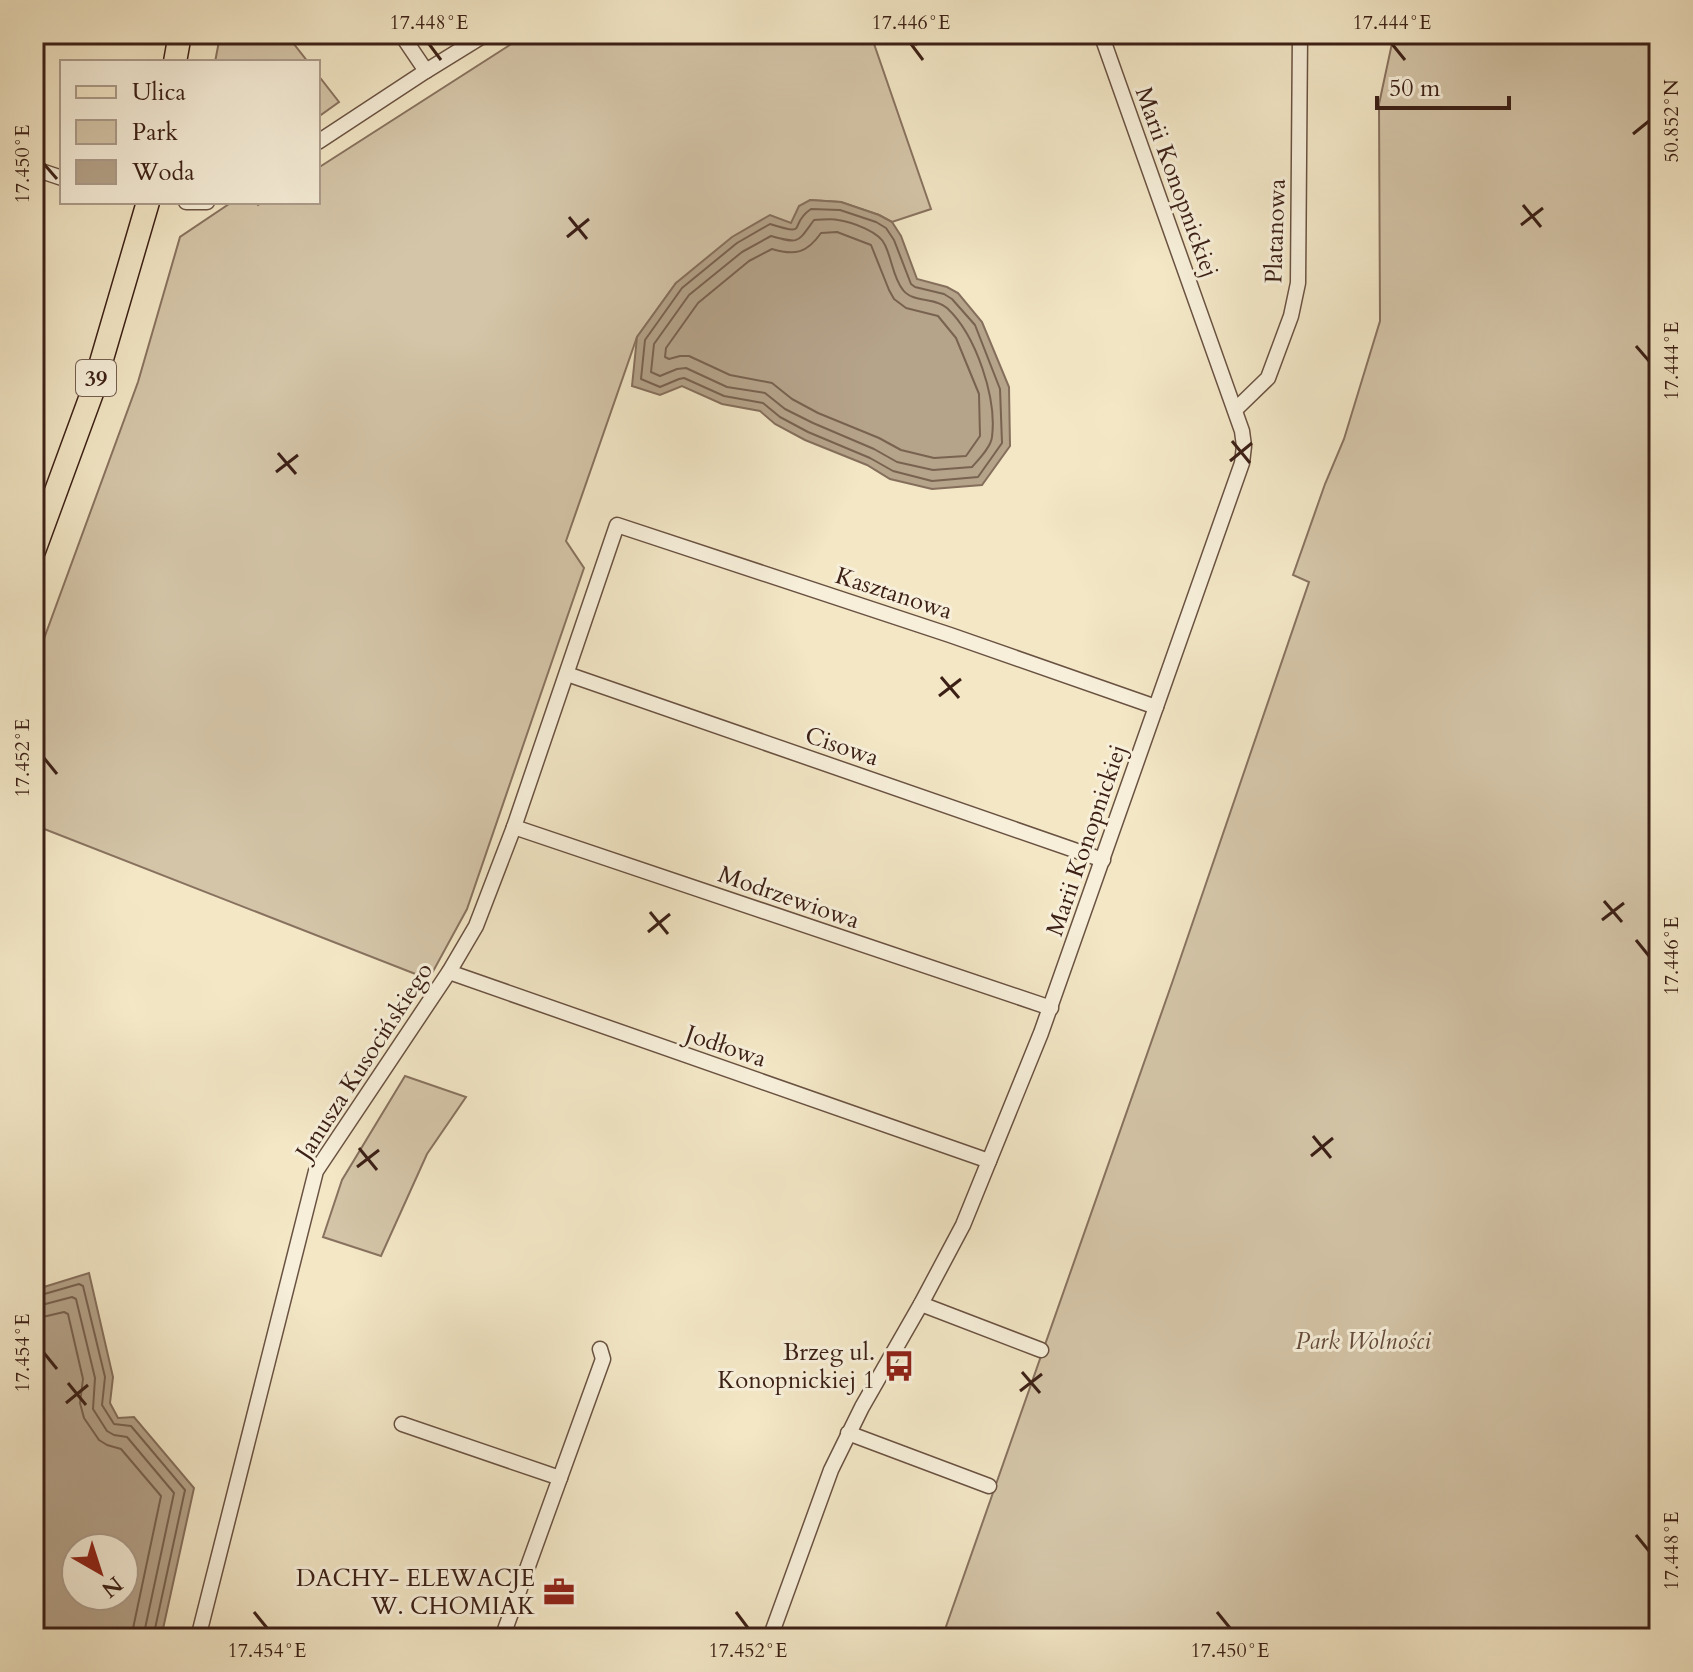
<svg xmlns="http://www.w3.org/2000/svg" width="1693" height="1672" viewBox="0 0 1693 1672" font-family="Cardo,serif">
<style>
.green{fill:#d4c5a8;stroke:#88725f;stroke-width:2}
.water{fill:#b5a38a;stroke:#856f5c;stroke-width:2;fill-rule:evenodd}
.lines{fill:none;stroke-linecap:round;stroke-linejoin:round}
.shore{stroke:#786250;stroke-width:2}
.minor-casing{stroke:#6a5242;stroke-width:17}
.primary-casing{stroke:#3c2016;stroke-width:25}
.minor{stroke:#f7efda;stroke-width:14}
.primary{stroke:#f3e7c6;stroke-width:22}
.ticks{fill:none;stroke:#3c2016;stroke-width:3}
.labels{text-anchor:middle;stroke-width:6;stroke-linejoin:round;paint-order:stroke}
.shield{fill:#f7efda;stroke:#745e51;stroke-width:2}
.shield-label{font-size:22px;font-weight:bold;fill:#3c2016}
.street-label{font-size:24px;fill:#3c2016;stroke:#f7efda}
.park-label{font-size:24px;font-style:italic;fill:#62493a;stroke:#f7efda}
.poi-label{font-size:24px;fill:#3c2016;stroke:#f7efda;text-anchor:end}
.neatline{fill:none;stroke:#3c2016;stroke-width:3}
.ticks-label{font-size:20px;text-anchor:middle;fill:#3c2016}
</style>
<rect width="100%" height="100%" fill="#f3e7c6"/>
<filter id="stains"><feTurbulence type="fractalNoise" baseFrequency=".0025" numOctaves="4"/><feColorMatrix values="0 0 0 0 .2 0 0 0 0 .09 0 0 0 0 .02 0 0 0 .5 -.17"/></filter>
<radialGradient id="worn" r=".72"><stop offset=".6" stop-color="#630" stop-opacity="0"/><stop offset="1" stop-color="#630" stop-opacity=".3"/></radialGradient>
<g class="green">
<path d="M259 34H286L308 62H215L220 36 256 43Z"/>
<path d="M527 34H912L916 45 872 38 931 209 892 222 879 215 841 202 810 200 791 224 676 283 637 337 566 541 584 568 467 909 430 977 418 975 34 825V666L138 382 180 237 232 202H256L258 205 263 202H318V168Z"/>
<path d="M1394 34H1659V1638H942L1172 983 1309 582 1293 575 1325 484 1344 439 1380 321 1379 104Z"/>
<path d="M318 75 339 102 318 117Z"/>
<path d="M405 1076 466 1097 427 1154 381 1256 323 1237 342 1180Z"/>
</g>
<g class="water">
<path d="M810 200 841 202 879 215 892 222 901 236 917 279 947 287 958 293 982 322 1009 387 1010 446 982 485 932 489 890 479 867 465 805 440 775 424 760 411 722 404 682 386 660 395 632 386 637 337 676 283 732 237 770 215 791 223 799 206Z"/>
<path d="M89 1273 113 1377 110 1403 118 1418 134 1417 194 1488 161 1638H34V1290ZM76 1548H124V1596H76Z"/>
</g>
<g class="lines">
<g class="shore">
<path d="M811 209 840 210 876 222 886 228 894 240 911 284 915 287 944 294 952 299 975 325 1000 389 1002 443 978 477 932 481 893 471 870 458 808 432 780 417 763 403 724 396 684 378 679 379 660 387 641 379 645 340 682 288 737 243 770 224C811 237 787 225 811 209Z"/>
<path d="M814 220C822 220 831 218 838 220 852 222 880 232 885 245 892 259 893 278 903 290 913 303 935 297 947 308 976 335 997 398 992 437 991 447 979 459 972 467L933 470 897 462 874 449 813 423 785 409 765 393 727 387 686 368 677 369 660 376 651 372 654 344 689 295 742 252 771 236C800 244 797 243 814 220Z"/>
<path d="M837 232 871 245 889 290 894 299 906 308 938 316 956 338 979 394 980 436 966 456 934 458 901 450 879 438 818 413 792 399 772 383 730 375 689 356H680L669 359 665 357 666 348 698 303 749 261 772 249C795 256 807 253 821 233Z"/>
<path d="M34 1297 79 1284 83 1286 105 1377 102 1405 114 1424 131 1426 185 1490 153 1638"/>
<path d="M34 1307 72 1297 76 1299 95 1378 93 1409 107 1431 114 1435 127 1437 174 1493 143 1638"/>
<path d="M34 1319 64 1312 68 1314 83 1379 80 1403 84 1418 99 1440 107 1445 121 1449 161 1496 131 1638"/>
</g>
<defs>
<g id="minor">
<path d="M401 34 426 71"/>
<path d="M318 142 426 71 486 34"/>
<path d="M34 171 35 169 62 178"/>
<path d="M186 202H207"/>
<path d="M1235 410 1268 378 1291 316 1298 283 1300 34"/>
<path d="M567 674 1103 860"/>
<path d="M514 827 1051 1008"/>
<path d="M449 972 989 1161"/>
<path d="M921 1304 1041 1350"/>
<path d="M402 1424 560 1478"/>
<path d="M848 1433 989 1486"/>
<path d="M198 1638 316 1171 449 972 476 926 514 827 617 525 950 635 1156 707"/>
<path d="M502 1638 603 1359 600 1349"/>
<path d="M770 1638 831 1470 862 1407 921 1304 963 1225 1041 1033 1242 463 1244 446 1242 431 1101 34"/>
</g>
<g id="primary">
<path d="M175 62 180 34"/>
<path d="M34 551 92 393 148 202"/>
</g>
</defs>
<use href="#minor" class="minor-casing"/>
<use href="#primary" class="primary-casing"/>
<use href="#minor" class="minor"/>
<use href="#primary" class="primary"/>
</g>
<path class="ticks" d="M429 44 441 60M911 44 923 60M1392 44 1405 60M1633 134 1649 121M44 164 57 179M1523 205 1541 227M569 217 587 239M1521 225 1543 208M567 237 589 219M1636 346 1649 361M1232 441 1250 463M278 453 296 474M1230 461 1252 443M276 472 298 455M941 677 959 698M939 696 961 679M44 758 57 774M1604 901 1622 922M650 912 668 934M1602 920 1624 903M648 932 670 914M1636 940 1649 956M1313 1136 1331 1158M359 1148 377 1170M1311 1156 1333 1138M357 1167 379 1150M44 1353 57 1369M1022 1372 1040 1393M68 1383 86 1405M1020 1391 1042 1374M66 1403 88 1385M1636 1535 1649 1551M254 1612 267 1628M736 1612 748 1628M1217 1612 1230 1628"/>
<defs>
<symbol id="bus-bare" viewBox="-9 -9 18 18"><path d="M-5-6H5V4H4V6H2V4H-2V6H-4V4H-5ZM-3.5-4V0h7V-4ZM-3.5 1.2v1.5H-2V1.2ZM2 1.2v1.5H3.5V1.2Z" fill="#8f2418" stroke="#f7efda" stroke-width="2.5" paint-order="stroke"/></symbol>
<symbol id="office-bare" viewBox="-9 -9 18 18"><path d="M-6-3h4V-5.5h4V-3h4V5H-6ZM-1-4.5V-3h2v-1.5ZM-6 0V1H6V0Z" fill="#8f2418" stroke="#f7efda" stroke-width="2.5" paint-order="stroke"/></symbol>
</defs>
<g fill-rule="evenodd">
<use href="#bus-bare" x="877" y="1344" width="44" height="44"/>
<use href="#office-bare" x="537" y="1570" width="44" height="44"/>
</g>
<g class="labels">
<rect class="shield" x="76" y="360" width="40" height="36" rx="6"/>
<g class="shield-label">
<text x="96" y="386">39</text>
</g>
<g class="street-label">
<text transform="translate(1177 182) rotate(70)" y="8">Marii Konopnickiej</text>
<text transform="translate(1275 231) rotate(-88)" y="8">Platanowa</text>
<text transform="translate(894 593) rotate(18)" y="8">Kasztanowa</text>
<text transform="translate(842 746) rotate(19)" y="8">Cisowa</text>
<text transform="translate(1086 840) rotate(-71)" y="8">Marii Konopnickiej</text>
<text transform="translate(789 897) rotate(19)" y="8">Modrzewiowa</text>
<text transform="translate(726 1046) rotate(19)" y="8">Jodłowa</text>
<text transform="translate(364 1061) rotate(-57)" y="8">Janusza Kusocińskiego</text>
</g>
<g class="park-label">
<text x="1363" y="1349">Park Wolności</text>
</g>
<g class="poi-label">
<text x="875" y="1360">Brzeg ul.<tspan x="875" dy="28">Konopnickiej 1</tspan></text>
<text x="535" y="1586">DACHY- ELEWACJE<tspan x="535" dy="28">W. CHOMIAK</tspan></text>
</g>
</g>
<rect width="1693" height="1672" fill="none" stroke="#f3e7c6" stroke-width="88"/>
<rect x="60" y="60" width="260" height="144" fill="#f7efda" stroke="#ac9c8c" stroke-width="2"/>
<rect x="76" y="86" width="40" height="12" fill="#f3e7c6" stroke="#ac9c8c" stroke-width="2"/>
<text x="132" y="100" font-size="24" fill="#3c2016">Ulica</text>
<rect x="76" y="120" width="40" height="24" fill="#d4c5a8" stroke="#ac9c8c" stroke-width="2"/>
<text x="132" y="140" font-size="24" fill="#3c2016">Park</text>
<rect x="76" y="160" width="40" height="24" fill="#b5a38a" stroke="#ac9c8c" stroke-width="2"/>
<text x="132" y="180" font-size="24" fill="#3c2016">Woda</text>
<g transform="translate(100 1572) rotate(141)"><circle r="38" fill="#f7efda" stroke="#ac9c8c" stroke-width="2"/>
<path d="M0-6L14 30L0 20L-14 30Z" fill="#8f2418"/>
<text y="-12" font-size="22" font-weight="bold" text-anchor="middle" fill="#3c2016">N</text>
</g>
<path d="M1377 96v12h132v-12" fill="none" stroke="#3c2016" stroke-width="4"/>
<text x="1389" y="96" font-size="24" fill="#3c2016" stroke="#f7efda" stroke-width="6" paint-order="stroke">50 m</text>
<rect x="44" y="44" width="1605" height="1584" class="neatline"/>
<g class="ticks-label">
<text x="429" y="29">17.448°E</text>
<text x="911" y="29">17.446°E</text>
<text x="1392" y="29">17.444°E</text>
<text transform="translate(1671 121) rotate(-90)" y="7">50.852°N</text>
<text transform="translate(22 164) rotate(-90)" y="7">17.450°E</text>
<text transform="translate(1671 361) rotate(-90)" y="7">17.444°E</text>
<text transform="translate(22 758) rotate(-90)" y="7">17.452°E</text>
<text transform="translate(1671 956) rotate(-90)" y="7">17.446°E</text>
<text transform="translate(22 1353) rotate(-90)" y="7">17.454°E</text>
<text transform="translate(1671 1551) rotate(-90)" y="7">17.448°E</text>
<text x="267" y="1657">17.454°E</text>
<text x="748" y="1657">17.452°E</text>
<text x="1230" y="1657">17.450°E</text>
</g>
<rect width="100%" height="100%" filter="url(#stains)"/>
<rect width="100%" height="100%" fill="url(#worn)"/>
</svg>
